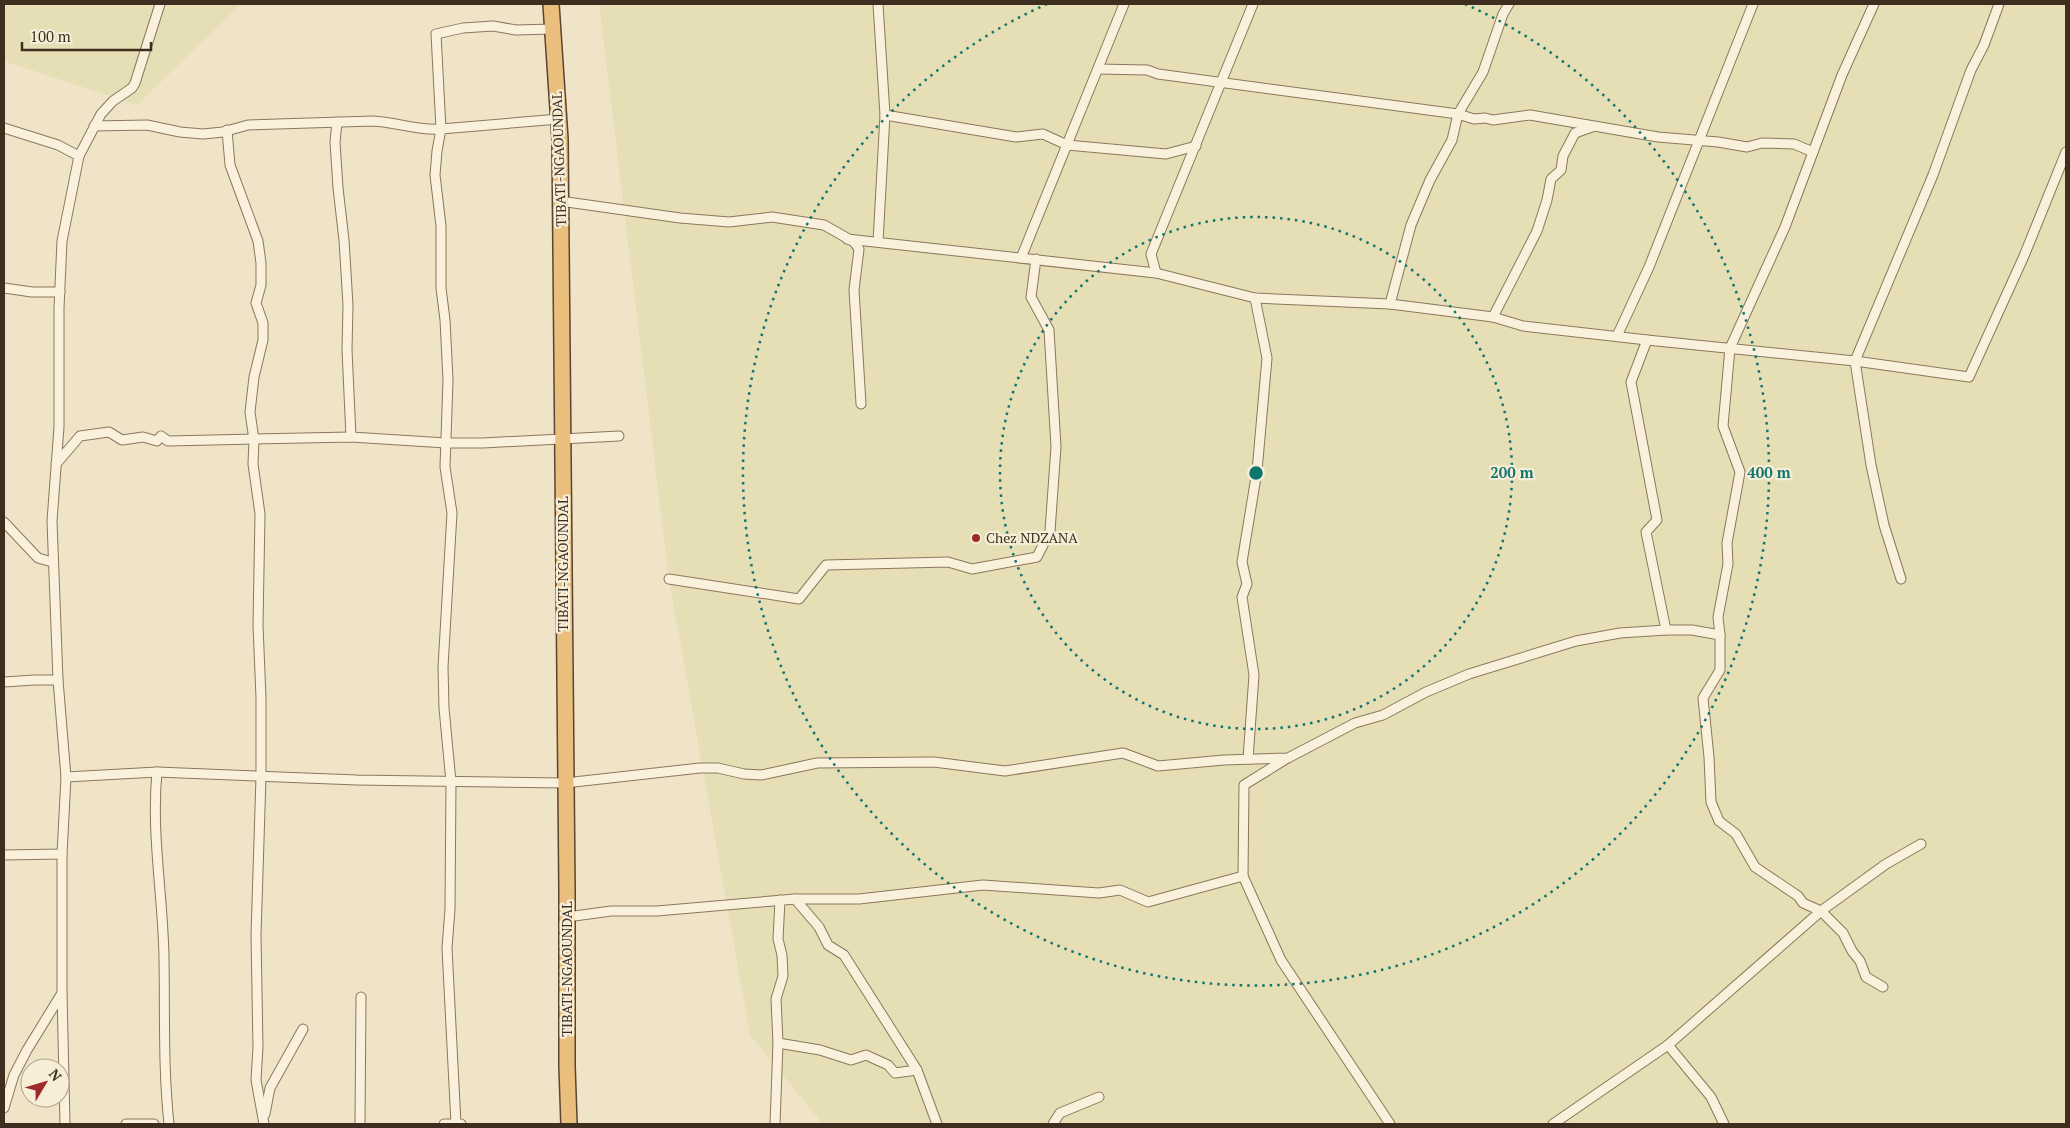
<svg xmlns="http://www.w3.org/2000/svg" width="2070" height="1128" viewBox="0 0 2070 1128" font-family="'PT Serif',serif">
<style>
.farmland{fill:#e6deb5}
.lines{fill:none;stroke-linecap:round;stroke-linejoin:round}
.minor-casing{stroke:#8d765c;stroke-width:11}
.trunk-casing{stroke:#5b4430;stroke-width:18}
.minor{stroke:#faf1dc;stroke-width:9}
.trunk{stroke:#eabe7c;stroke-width:15}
.ring{fill:none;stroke:#0f766e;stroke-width:2.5;stroke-dasharray:2.5 5}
.poi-dot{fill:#9e2a2b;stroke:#f7eed8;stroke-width:2}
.labels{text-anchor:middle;stroke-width:4.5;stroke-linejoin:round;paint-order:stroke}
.street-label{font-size:14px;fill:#3d2e20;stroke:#f7eed8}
.poi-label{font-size:14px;fill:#3d2e20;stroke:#f7eed8;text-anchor:start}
.centre{fill:#0f766e;stroke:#f7eed8;stroke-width:2.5}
.ring-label{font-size:15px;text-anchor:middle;font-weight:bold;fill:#0f766e;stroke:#f7eed8;stroke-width:4.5;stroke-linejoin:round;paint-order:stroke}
</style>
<rect width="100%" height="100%" fill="#f0e4c8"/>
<g class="farmland">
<path d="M4 4H241L137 105 4 61Z"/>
<path d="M599 4H2066V1124H823L750 1035 669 579Z"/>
</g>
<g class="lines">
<defs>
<g id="minor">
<path d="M878 4 885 115 878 242"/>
<path d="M1098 69 1147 70 1158 74 1458 114 1474 119 1485 118 1493 120 1530 115 1658 137 1718 142 1747 147 1762 143 1794 144 1813 152"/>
<path d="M885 115 1016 137 1043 134 1067 145 1166 154 1196 146"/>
<path d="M337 122 335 142 338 188 344 240 348 305 347 350 351 437"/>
<path d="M94 126 147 125 180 132 203 134 223 132 248 125 373 121C396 122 418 131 441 129L436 34 463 28 493 26 516 30 553 29"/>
<path d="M4 128 58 145 79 156"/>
<path d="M227 130 230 165 258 241 261 263V285L256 303 263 323V340L254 377 250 412 254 440 253 464 260 514 258 625 261 698V777L256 935 258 1047 256 1080 264 1124"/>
<path d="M560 201 680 218 729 222 772 217 824 225 854 242 859 249 854 290 861 404"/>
<path d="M847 239 1156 273 1255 298 1390 304 1493 317 1523 326 1647 340 1855 361 1933 175 1971 70 1984 45 1999 4"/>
<path d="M1021 258 1124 4"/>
<path d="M1156 273 1151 254 1253 4"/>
<path d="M4 288 32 292H60"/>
<path d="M1390 304 1411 225 1430 180 1452 140 1458 114 1483 72 1503 14 1509 4"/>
<path d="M1493 317 1537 231 1547 200 1551 179 1561 170 1563 156 1575 133 1592 127"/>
<path d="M1617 336 1649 267 1753 4"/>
<path d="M1647 340 1631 382 1657 520 1646 532 1666 630"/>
<path d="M56 464 80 436 109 432 122 440 143 437 157 441 161 436 168 441 351 437 446 443H483L619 436"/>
<path d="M4 522 38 558 52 562"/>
<path d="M669 579 799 599 826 565 948 562 972 569 1037 557 1050 531 1056 447 1049 330 1031 297 1036 259"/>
<path d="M1901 579 1884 525 1871 465 1855 361 1969 377 2024 256 2066 152"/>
<path d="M1720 635 1718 617 1728 564 1727 543 1740 472 1723 426 1730 348 1785 227 1842 75 1874 4"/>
<path d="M4 682 34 680H58"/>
<path d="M1248 759 1254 675 1242 597 1247 584 1242 562 1257 471 1267 358 1255 298"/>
<path d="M1286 759 1244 785 1243 876 1281 960 1390 1124"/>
<path d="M157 772C151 834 163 895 164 958 165 1013 163 1069 169 1124"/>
<path d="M66 777 157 772 357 780 565 783 700 768H718L744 774 761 775 817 763 934 762 1005 771 1123 753 1158 766 1224 760 1288 758 1355 723 1383 715 1426 692 1469 674 1576 641 1620 633 1666 630H1692L1720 635V670L1703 698 1709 757 1711 802 1719 821 1736 834 1755 867 1798 896 1803 903 1821 911 1843 933 1852 951 1860 961 1866 977 1883 987"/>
<path d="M4 855 62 854"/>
<path d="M795 899 819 927 828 945 844 955 917 1070 937 1124"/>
<path d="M567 917 611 911H657L795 899H859L983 885 1099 893 1120 890 1148 902 1243 876"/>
<path d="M778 1043 820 1050 851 1060 866 1055 888 1065 895 1073 917 1070"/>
<path d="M1668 1045 1711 1097 1724 1124"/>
<path d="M4 1108 14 1075 27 1050 62 993"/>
<path d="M265 1114 270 1088 303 1029"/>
<path d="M65 1124 62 993V854L66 777 58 680 52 521 59 427V308L62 241 79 156 101 114 113 101 132 88 135 83 160 4"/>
<path d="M126 1124H154"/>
<path d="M360 1124 361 997"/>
<path d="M444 1124H461"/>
<path d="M456 1124 447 948 450 909 451 782 444 708 443 667 452 513 445 467 448 380 445 320 441 288V226L435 175 437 151 441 129 559 119"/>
<path d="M775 1124 778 1043 776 999 783 976 782 955 778 939 780 900"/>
<path d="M1053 1124 1060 1113 1099 1097"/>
<path d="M1553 1124 1668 1045 1821 911 1886 864 1921 844"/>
</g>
<path id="trunk" d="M551 4 560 139 567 890V1066L569 1124"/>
</defs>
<use href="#minor" class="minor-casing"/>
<use href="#trunk" class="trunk-casing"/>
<use href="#minor" class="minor"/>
<use href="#trunk" class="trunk"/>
</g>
<g class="ring">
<circle cx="1256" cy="473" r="256"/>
<path d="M1465 4A513 513 0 1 1 1047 4"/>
</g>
<circle class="poi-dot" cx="976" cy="538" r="5"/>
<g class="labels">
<g class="street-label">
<text transform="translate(559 159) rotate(-92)" y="5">TIBATI-NGAOUNDAL</text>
<text transform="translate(563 564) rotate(-90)" y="5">TIBATI-NGAOUNDAL</text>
<text transform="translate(567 969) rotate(-90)" y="5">TIBATI-NGAOUNDAL</text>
</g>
<g class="poi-label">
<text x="986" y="543">Chez NDZANA</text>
</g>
</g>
<circle cx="1256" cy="473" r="8" class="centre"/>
<g class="ring-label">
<text x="1512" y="478">200 m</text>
<text x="1769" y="478">400 m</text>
</g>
<rect width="2070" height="1128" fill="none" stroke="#3d2e20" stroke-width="10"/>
<g transform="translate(45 1083) rotate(52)"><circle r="24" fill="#f7eed8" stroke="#ada18e"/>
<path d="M0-4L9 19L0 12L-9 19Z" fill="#9e2a2b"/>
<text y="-8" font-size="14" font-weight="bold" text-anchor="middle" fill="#3d2e20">N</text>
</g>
<path d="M22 42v8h129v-8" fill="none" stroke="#3d2e20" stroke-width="2.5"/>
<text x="30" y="42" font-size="15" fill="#3d2e20" stroke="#f7eed8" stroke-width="4" paint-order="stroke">100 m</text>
</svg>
